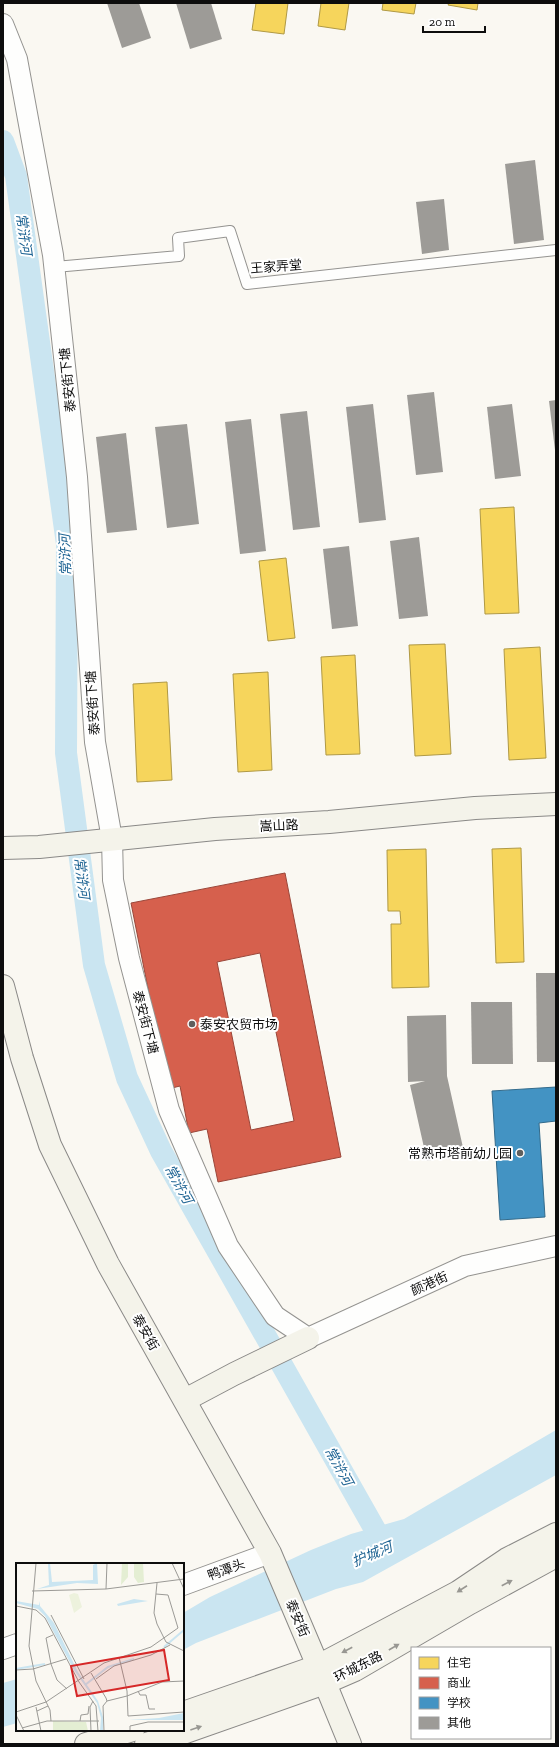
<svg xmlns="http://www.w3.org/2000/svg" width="559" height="1747" viewBox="0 0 559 1747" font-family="'Zilla Slab','Noto Sans SC',serif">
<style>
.water{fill:#cae5f1}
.homes{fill:#f6d55c;stroke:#b09944}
.shops{fill:#d6604d;stroke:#9a473a;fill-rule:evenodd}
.schools{fill:#4393c3;stroke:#336b8c}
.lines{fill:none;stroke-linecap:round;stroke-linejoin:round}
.canal{stroke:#cae5f1;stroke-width:22}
.building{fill:#9d9b97}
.lane-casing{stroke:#949390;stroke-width:12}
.street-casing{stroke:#949390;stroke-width:22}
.secondary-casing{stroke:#8a8987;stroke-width:24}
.lane{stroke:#fefefd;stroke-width:10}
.street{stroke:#fefefd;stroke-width:20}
.secondary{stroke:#f4f3ea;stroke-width:22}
.oneway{fill:#989792}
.poi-dot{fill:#605f5d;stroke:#fff;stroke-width:1.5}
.labels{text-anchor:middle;stroke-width:4;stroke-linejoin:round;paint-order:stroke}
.street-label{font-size:13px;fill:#0d0d0d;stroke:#fff}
.poi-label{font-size:13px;fill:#0d0d0d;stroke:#fff;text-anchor:start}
.water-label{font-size:14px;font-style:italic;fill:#206594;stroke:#fff}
.inset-river{fill:none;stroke:#cae5f1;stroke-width:2}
.inset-road{fill:none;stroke:#9b9a96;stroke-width:1}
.view{fill:#d62828;fill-opacity:0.15;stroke:#d62828;stroke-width:2}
.inset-edge{fill:none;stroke:#0d0d0d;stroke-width:2}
</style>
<rect width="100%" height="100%" fill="#faf8f2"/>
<g class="water">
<path d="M556 1430V1475L363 1582 336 1589 196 1643 183 1650V1613L210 1597 311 1550 351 1534 404 1519Z"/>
<path d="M17 1679V1723L3 1727V1683Z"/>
</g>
<g class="homes">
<path d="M256 3H288L284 34 252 30Z"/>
<path d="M321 3H349L345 30 318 26Z"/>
<path d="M383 3H416L414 14 382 10Z"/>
<path d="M449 3H478L477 10 448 5Z"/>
<path d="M514 507 519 613 485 614 480 509Z"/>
<path d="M286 558 295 638 268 641 259 561Z"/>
<path d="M445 644 451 754 415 756 409 645Z"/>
<path d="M540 647 546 758 509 760 504 649Z"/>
<path d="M355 655 360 754 326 755 321 657Z"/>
<path d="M268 672 272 770 238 772 233 674Z"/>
<path d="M167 682 172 780 137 782 133 684Z"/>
<path d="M521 848 524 962 496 963 492 849Z"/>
<path d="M426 849 429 987 392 988 391 924H401L400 911H388L387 850Z"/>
</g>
<path class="shops" d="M285 873 341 1157 218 1182 207 1129 189 1133 180 1086 168 1089 131 903ZM260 953 294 1121 251 1130 217 962Z"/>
<path class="schools" d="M556 1087V1121L539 1123 545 1217 500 1220 492 1091Z"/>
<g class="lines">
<path class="canal" d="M3 141 16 176 67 544 66 753 94 965 127 1078 161 1151 386 1549"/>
</g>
<g class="building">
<path d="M107 3H139L151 38 122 48Z"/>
<path d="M176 3H211L222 39 190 49Z"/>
<path d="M535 160 544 240 514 244 505 164Z"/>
<path d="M444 199 449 250 422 254 416 202Z"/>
<path d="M434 392 443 472 416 475 407 395Z"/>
<path d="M556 400V450H555L549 401Z"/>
<path d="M373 404 386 520 359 523 346 407Z"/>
<path d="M512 404 521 476 495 479 487 407Z"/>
<path d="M307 411 320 527 293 530 280 414Z"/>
<path d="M251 419 266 551 240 554 225 422Z"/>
<path d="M187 424 199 524 167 528 155 427Z"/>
<path d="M126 433 137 530 107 533 96 437Z"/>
<path d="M419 537 428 616 399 619 390 541Z"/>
<path d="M349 546 358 626 332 629 323 549Z"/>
<path d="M536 973H556V1062H537Z"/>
<path d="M471 1002H512L513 1064H472Z"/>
<path d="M446 1015 447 1076 464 1152 427 1161 410 1085 425 1081 408 1082 407 1016Z"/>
</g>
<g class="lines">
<defs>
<path id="lane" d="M55 267 179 256 178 238 230 231 247 284 556 250"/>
<g id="street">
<path d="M3 24 17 59 53 255 77 477 95 742 112 839 113 880 129 958 169 1110 228 1246 275 1316 308 1338 465 1266 556 1246"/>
<path d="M183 1585 270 1553"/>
<path d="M3 1649 17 1644"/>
</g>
<g id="secondary">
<path d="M3 848 39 847 215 829 329 822 475 808 556 804"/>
<path d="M3 986 22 1058 50 1145 108 1264 270 1553 318 1666 350 1744"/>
<path d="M185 1400 234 1374 308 1338"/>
<path d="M183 1713 318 1666 458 1592 507 1559 556 1534"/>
<path d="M86 1744 133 1730"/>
<path d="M146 1744 186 1732 325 1683 355 1670 470 1603 556 1556"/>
</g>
</defs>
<use href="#lane" class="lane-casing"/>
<use href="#street" class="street-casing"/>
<use href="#secondary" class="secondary-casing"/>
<use href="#lane" class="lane"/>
<use href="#street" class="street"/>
<use href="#secondary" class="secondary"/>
</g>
<defs><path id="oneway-solid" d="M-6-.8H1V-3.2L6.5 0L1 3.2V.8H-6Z"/></defs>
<g class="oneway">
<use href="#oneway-solid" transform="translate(507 1583) rotate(-28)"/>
<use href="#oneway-solid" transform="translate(462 1589) rotate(147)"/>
<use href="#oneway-solid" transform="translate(394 1647) rotate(-30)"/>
<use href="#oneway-solid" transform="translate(347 1650) rotate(152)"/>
<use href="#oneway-solid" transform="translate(196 1728) rotate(-19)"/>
</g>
<g class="poi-dot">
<circle cx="192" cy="1024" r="4"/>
<circle cx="520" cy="1153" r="4"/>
</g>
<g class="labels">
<g class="street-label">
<text transform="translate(276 266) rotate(-4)" y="5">王家弄堂</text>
<text transform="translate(67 380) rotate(-96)" y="5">泰安街下塘</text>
<text transform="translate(92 703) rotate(-94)" y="5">泰安街下塘</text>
<text transform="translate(279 825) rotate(-3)" y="5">嵩山路</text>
<text transform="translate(146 1022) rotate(75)" y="5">泰安街下塘</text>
<text transform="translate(429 1283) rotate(-24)" y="5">颜港街</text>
<text transform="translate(146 1332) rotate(60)" y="5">泰安街</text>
<text transform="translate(226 1569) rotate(-20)" y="5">鸭潭头</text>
<text transform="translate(298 1618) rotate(67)" y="5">泰安街</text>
<text transform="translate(358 1666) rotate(-27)" y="5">环城东路</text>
</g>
<g class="poi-label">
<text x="200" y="1029">泰安农贸市场</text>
<text x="512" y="1158" text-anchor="end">常熟市塔前幼儿园</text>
</g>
<g class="water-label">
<text transform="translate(24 234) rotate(82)" y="5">常浒河</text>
<text transform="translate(65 555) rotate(-92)" y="5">常浒河</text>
<text transform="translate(82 878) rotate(83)" y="5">常浒河</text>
<text transform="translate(179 1184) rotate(61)" y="5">常浒河</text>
<text transform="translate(339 1466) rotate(61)" y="5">常浒河</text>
<text transform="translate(372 1554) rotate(-23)" y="5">护城河</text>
</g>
</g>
<g transform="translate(16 1563)">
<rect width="168" height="168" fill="#faf8f2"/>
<path d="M106 0H112V14L105 22ZM118 0H127L128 19 122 20 118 14ZM37 158 70 159 72 168H37Z" fill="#e4eed3"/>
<path d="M58 30 62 31 66 44 58 50 53 32Z" fill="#edf2dd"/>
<path d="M32 0H34L36 19 77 17V2L81 0 82 21 61 20 21 26 33 22ZM118 36 132 38 102 43 101 41ZM0 38 23 42 24 38V43L38 60 62 109 82 138 87 154V168H84L85 155 81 140 58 107 29 53 22 46 0 40ZM168 150V157H113L143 155Z" fill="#cae5f1"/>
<path class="inset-river" d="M148 84 168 67M0 106 29 101M69 122 92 104 118 96"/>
<path class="inset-road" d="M20 0 13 83 20 118 34 147 35 158M156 0 168 26M141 20 138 50 141 61 150 79 168 88M90 26 91 0M16 28 90 26 168 16M0 43 20 47 29 55 63 119 80 143 82 168M35 52 68 116M37 72 30 75 35 101 41 117 51 126M103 94 111 128 112 153 168 149M0 107 17 106 50 96M75 110 90 135 91 138 87 143 88 168M80 116 98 103 135 92 154 82M122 128 124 132H130L133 146H139M91 138 111 133 146 119 168 118M20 144 25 168M21 148 32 143M0 149 30 139 88 100 135 84 162 65 152 32 140 31M0 152 8 168M64 158 65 152 72 151 73 143M6 165 31 158H83M75 168 74 144 77 138M114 168V163L132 159H168"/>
<path class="view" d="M148 87 153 117 61 133 55 103Z"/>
<rect width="168" height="168" class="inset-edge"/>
</g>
<rect width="559" height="1747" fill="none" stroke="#0d0d0d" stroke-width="8"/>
<rect x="411" y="1647" width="140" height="92" fill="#ffffff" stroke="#9e9e9e"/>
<rect x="419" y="1657" width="20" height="12" fill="#f6d55c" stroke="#9e9e9e"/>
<text x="447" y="1667" font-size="12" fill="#0d0d0d">住宅</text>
<rect x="419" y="1677" width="20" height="12" fill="#d6604d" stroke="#9e9e9e"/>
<text x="447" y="1687" font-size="12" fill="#0d0d0d">商业</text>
<rect x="419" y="1697" width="20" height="12" fill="#4393c3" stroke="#9e9e9e"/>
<text x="447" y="1707" font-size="12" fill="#0d0d0d">学校</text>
<rect x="419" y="1717" width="20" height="12" fill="#9d9b97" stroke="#9e9e9e"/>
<text x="447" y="1727" font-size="12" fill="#0d0d0d">其他</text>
<path d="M423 26v6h62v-6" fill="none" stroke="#0d0d0d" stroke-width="2"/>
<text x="429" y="26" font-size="12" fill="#0d0d0d" stroke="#ffffff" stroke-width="3" paint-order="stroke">20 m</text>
</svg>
